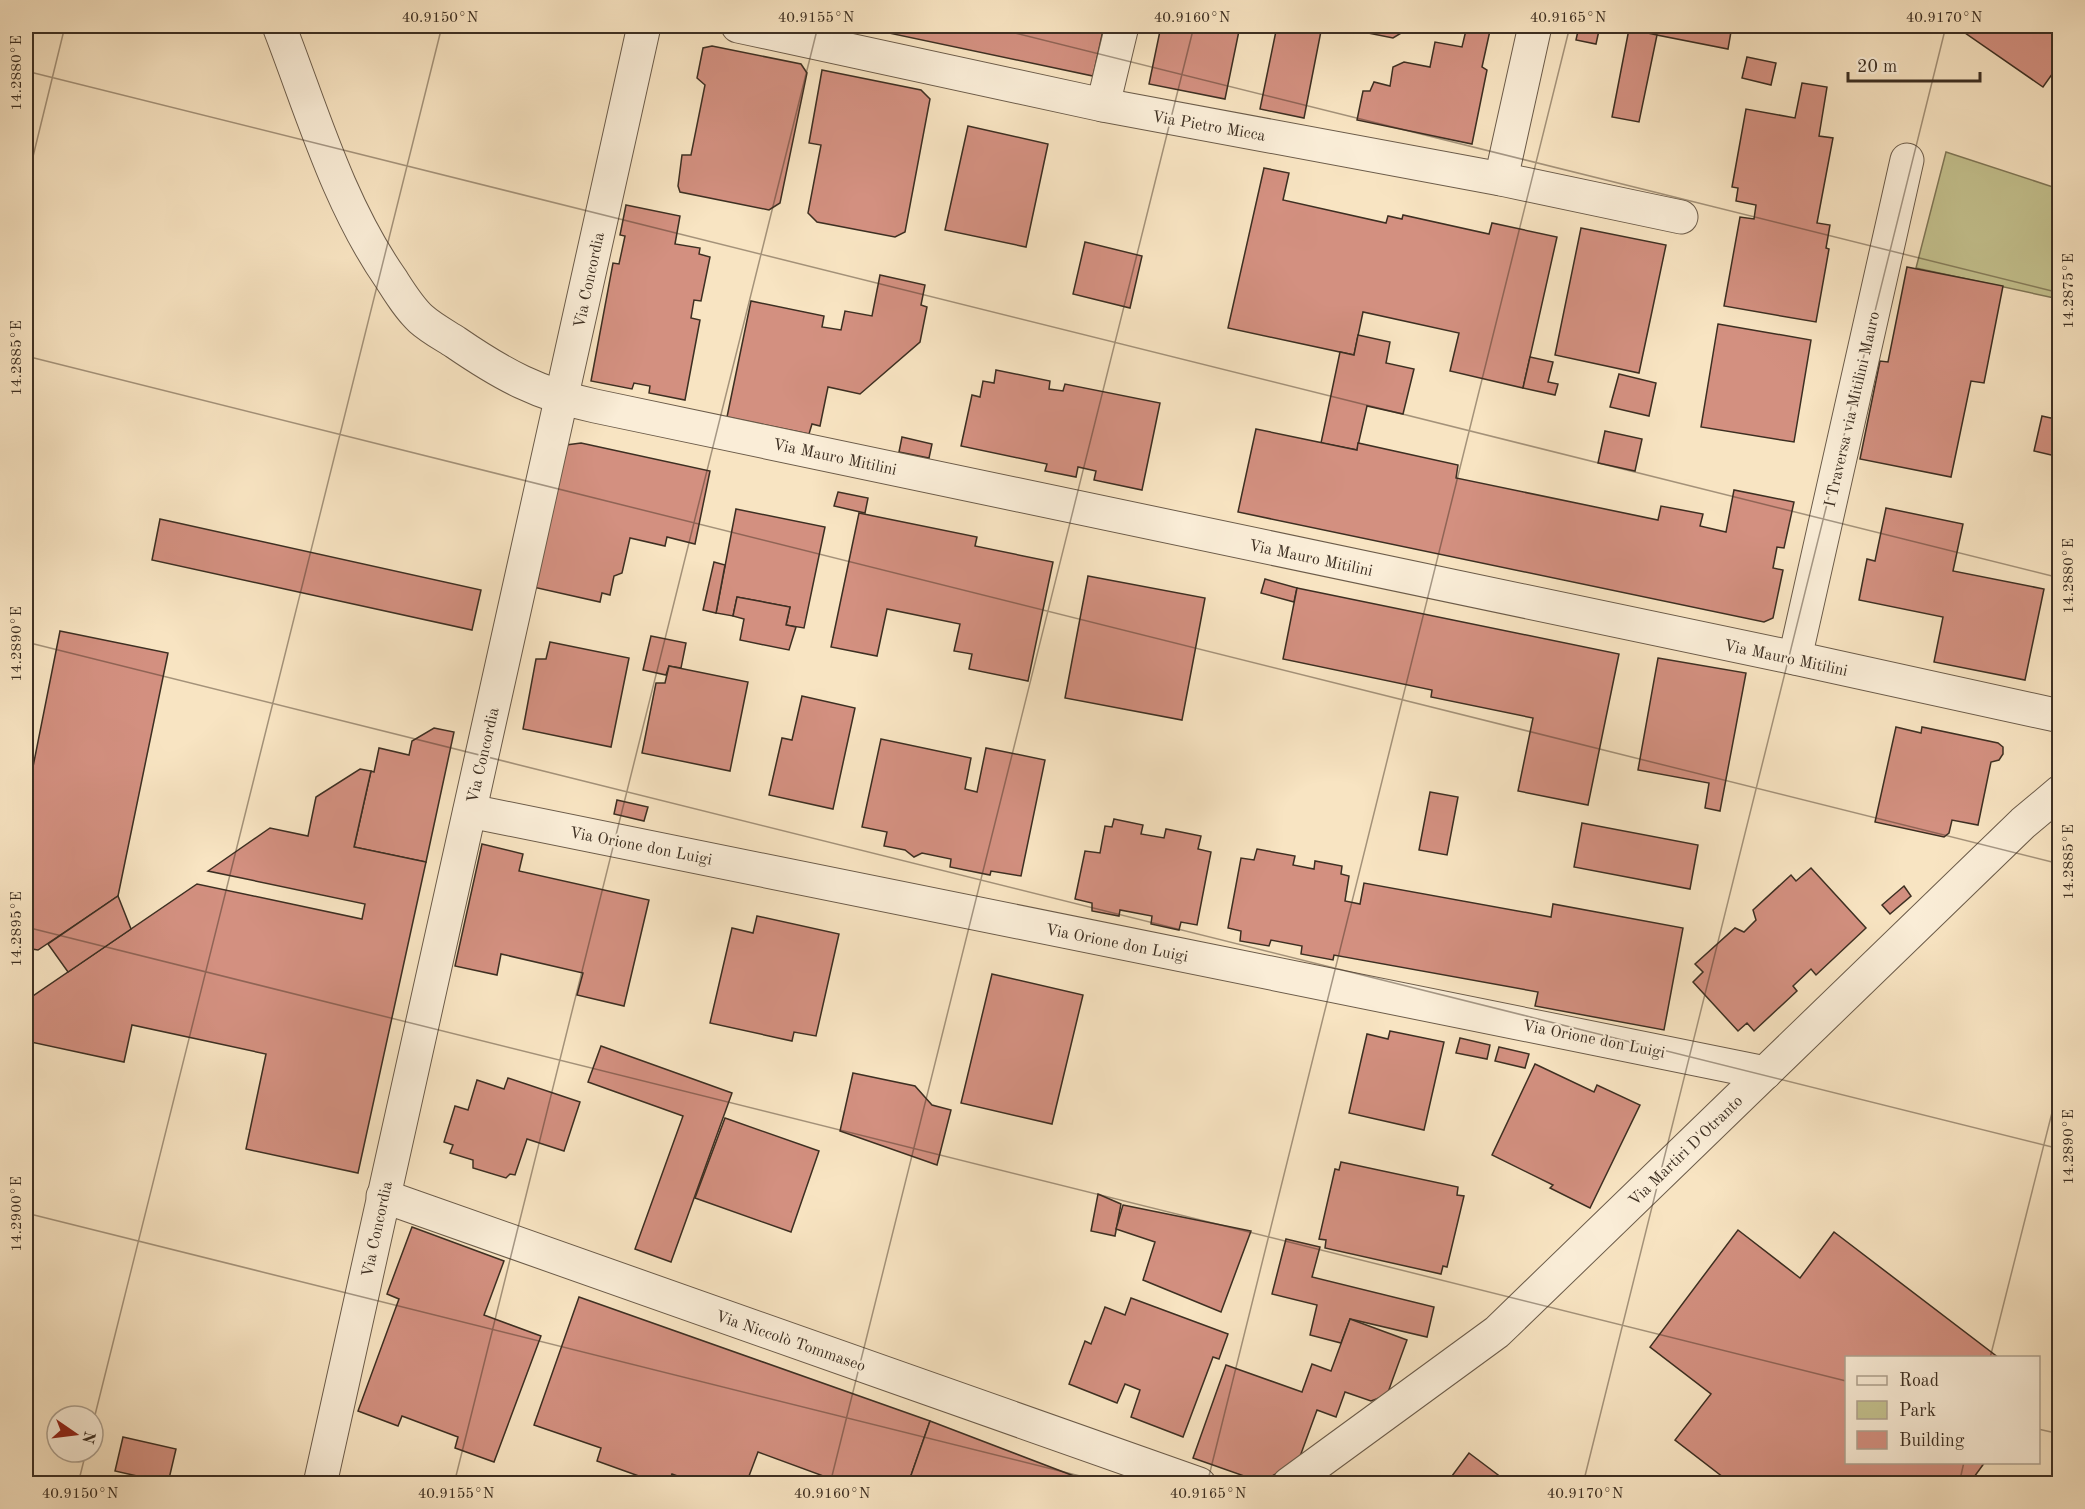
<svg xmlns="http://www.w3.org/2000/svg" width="2085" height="1509" viewBox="0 0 2085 1509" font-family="'Old Standard TT',serif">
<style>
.green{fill:#c4c28f;stroke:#807858;stroke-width:1.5}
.building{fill:#d39080;stroke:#3d2f22;stroke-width:1.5}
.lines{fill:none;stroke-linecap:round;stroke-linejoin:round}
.street-casing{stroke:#6c5c4a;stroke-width:35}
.street{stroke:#faedd7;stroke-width:33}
.ticks{fill:none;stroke:#3d2f22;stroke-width:1.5;stroke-opacity:0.45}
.labels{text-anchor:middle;stroke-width:4.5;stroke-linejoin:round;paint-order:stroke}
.street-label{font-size:16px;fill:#3d2f22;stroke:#faedd7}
.neatline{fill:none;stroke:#3d2f22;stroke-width:2}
.ticks-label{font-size:15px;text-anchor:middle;fill:#3d2f22}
</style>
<rect width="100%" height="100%" fill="#f8e4c2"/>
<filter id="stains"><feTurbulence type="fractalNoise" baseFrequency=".00333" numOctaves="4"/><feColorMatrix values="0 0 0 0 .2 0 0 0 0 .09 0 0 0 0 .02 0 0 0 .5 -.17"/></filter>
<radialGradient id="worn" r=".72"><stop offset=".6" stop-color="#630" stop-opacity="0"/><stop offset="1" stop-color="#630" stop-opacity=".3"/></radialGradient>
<path class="green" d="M1946 152 2059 189V299L1916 268Z"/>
<g class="building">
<path d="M885 26H1104L1093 76 884 32Z"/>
<path d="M1161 26H1240L1225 99 1149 84Z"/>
<path d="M1277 26H1322L1304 118 1260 109Z"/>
<path d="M1333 26H1413L1393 38Z"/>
<path d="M1467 26H1491L1482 67 1487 70 1472 144 1357 120 1363 91H1370L1374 82 1390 86 1393 67 1404 62 1430 67 1435 42 1462 47Z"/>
<path d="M1579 26H1600L1596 44 1576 40Z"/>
<path d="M1611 26H1732L1728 49Z"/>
<path d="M1955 26H2060V63L2043 87Z"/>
<path d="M1629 29 1657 35 1639 122 1612 117Z"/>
<path d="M712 46 801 64 807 73 780 203 769 210 680 192 678 186 682 155H691L705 85 697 78 703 48Z"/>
<path d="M1747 57 1776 63 1771 85 1742 78Z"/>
<path d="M822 70 921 90 930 99 905 232 895 237 817 222 808 213 821 145 809 143Z"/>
<path d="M1802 83 1827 87 1819 136 1833 138 1817 223 1830 225 1826 248 1829 249 1816 322 1724 306 1740 217 1754 219 1756 205 1736 201 1738 188 1732 187 1746 109 1795 118Z"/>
<path d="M968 126 1048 144 1026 247 945 230Z"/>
<path d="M1264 168 1289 173 1283 200 1386 223 1388 216 1402 219 1403 215 1489 234 1492 223 1557 237 1523 388 1450 371 1459 333 1363 312 1354 355 1228 328Z"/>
<path d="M626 205 680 216 675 244 700 248 699 254 710 257 701 301 694 300 691 318 700 320 685 400 649 393 650 386 634 383 632 389 591 381 613 263 619 264 625 236 620 235Z"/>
<path d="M1581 228 1666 245 1639 373 1555 355Z"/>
<path d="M1085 242 1142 256 1130 308 1073 294Z"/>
<path d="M1907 267 2003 286 1984 383 1971 381 1951 477 1860 459 1880 361 1888 362Z"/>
<path d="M880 275 925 285 921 305 927 307 920 342 860 394 828 387 820 426 812 424 809 434 727 417 751 301 824 316 822 327 841 330 845 311 872 316Z"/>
<path d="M1718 324 1811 340 1794 442 1701 427Z"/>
<path d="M1358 335 1390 342 1386 363 1414 369 1403 414 1367 406 1357 450 1321 443 1340 352 1354 355Z"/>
<path d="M1530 357 1553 362 1548 382 1558 384 1555 395 1523 388Z"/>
<path d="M996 370 1050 381 1049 389 1063 391 1065 384 1160 403 1142 490 1094 480 1096 471 1078 467 1076 477 1045 471 1047 464 961 446 972 395 980 397 983 381 994 383Z"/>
<path d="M1619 374 1656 383 1649 416 1610 407Z"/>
<path d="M2042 416 2060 420V457L2034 451Z"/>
<path d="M1256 429 1357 450 1358 443 1458 465 1456 478 1658 520 1661 506 1703 514 1700 526 1726 532 1734 490 1794 502 1784 548 1777 547 1773 568 1783 570 1773 618 1764 622 1238 512Z"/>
<path d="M1605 431 1642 439 1635 471 1598 463Z"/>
<path d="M902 437 932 444 929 458 899 452Z"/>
<path d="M581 443 710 471 695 544 667 537 665 546 630 538 622 573 614 576 610 595 602 593 600 602 533 587 566 445Z"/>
<path d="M838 492 868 498 865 513 834 506Z"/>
<path d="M1886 508 1963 524 1953 571 2044 589 2025 680 1934 662 1943 617 1859 600 1867 559 1875 561Z"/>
<path d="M736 509 825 527 804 628 786 625 790 607 737 597 733 616 716 613Z"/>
<path d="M859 513 977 537 975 546 1053 562 1028 681 969 669 972 654 954 651 960 624 887 609 877 656 831 647Z"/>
<path d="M160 519 481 590 472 630 152 560Z"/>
<path d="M714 562 725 565 716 613 703 610Z"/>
<path d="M1088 576 1205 598 1182 720 1065 698Z"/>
<path d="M1265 579 1297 588 1294 602 1261 593Z"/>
<path d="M1297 588 1619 654 1588 805 1518 791 1533 718 1431 697 1432 690 1283 659Z"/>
<path d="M737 597 790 607 786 625 796 627 789 650 740 640 744 619 733 616Z"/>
<path d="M60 631 168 653 118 896 38 950 26 948V802Z"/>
<path d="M651 636 686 643 681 668 669 666 666 675 643 670Z"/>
<path d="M550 642 629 658 611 747 523 729 536 659H546Z"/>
<path d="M1658 658 1746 673 1720 811 1705 808 1709 783 1638 770Z"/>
<path d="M669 666 748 682 730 771 642 753 656 683H665Z"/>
<path d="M802 696 855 708 833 809 769 795 782 738 792 740Z"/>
<path d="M1896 727 1921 733 1922 727 1998 743 2003 747V754L1999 760 1991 762 1978 825 1952 820 1949 833 1944 837 1875 822Z"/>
<path d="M434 728 454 732 426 862 354 847 371 771 374 772 379 748 409 755 412 741Z"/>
<path d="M881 739 971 758 965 789 977 792 986 748 1045 760 1021 876 991 871 990 875 950 867 951 859 922 853 914 857 905 850 884 846 887 832 862 827Z"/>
<path d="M360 769 371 771 354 847 426 862 358 1173 246 1149 266 1054 132 1025 124 1062 26 1041V1021L30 998 197 884 362 919 365 904 208 871 270 828 308 836 316 797Z"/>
<path d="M1430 792 1458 797 1447 855 1419 850Z"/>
<path d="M617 800 648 807 644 821 614 814Z"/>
<path d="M1114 819 1143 825 1141 834 1164 838 1166 829 1201 836 1198 849 1211 852 1197 925 1181 922 1179 930 1151 924 1152 916 1120 910 1119 916 1092 911V903L1075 899 1085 851 1100 853 1105 826 1112 827Z"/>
<path d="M1582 823 1698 845 1690 889 1574 867Z"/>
<path d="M482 844 523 854 519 871 649 900 624 1006 577 995 583 973 501 954 497 975 455 966Z"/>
<path d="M1257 849 1295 856 1293 865 1314 869 1315 861 1342 866 1341 874 1349 876 1345 901 1360 904 1364 883 1551 917 1553 904 1683 928 1664 1030 1535 1006 1538 992 1334 955 1333 960 1301 954 1302 946 1271 940 1269 946 1240 941 1241 931 1228 928 1241 858 1254 860Z"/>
<path d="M1811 868 1866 928 1816 975 1811 969 1793 986 1797 991 1754 1031 1747 1023 1738 1031 1693 982 1703 972 1695 964 1735 928 1744 932 1756 920 1753 910 1791 875 1796 881Z"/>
<path d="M1904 886 1911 896 1890 914 1882 905Z"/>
<path d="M118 896 131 929 68 972 48 944Z"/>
<path d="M757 916 839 934 816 1036 794 1032 792 1041 710 1023 732 928 753 933Z"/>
<path d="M992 974 1083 995 1052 1124 961 1103Z"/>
<path d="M1390 1031 1444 1042 1424 1130 1349 1113 1367 1034 1388 1039Z"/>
<path d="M1460 1038 1490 1045 1487 1059 1456 1053Z"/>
<path d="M601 1046 732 1093 671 1262 635 1249 683 1116 588 1082Z"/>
<path d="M1499 1047 1529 1054 1525 1068 1495 1061Z"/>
<path d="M1535 1064 1594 1092 1597 1085 1640 1105 1590 1208 1550 1188 1553 1185 1492 1155Z"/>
<path d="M853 1073 915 1086 932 1105 951 1110 937 1165 840 1131Z"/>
<path d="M508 1078 580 1102 564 1151 527 1139 515 1175 510 1174 506 1178 473 1168V1160L450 1153 453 1145 444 1142 455 1106 468 1110 477 1080 504 1089Z"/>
<path d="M725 1118 819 1151 791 1232 695 1198Z"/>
<path d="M1341 1162 1458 1187 1457 1195 1464 1196 1447 1267 1443 1266 1441 1274 1325 1248 1326 1240 1319 1239 1335 1169 1339 1170Z"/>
<path d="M1098 1194 1121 1204 1115 1236 1091 1231Z"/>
<path d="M1123 1205 1251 1231 1221 1312 1143 1280 1155 1242 1116 1229Z"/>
<path d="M412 1227 504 1261 484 1315 541 1336 494 1462 455 1448 458 1437 402 1416 398 1426 358 1411 399 1299 387 1294Z"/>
<path d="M1738 1230 1800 1278 1834 1232 1999 1358H1846V1462H1985L1969 1484H1732L1675 1440 1711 1394 1650 1347Z"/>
<path d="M1286 1239 1320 1247 1312 1277 1434 1307 1427 1337 1350 1319 1341 1343 1310 1335 1317 1305 1272 1294Z"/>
<path d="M579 1297 930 1421 908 1484H845L758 1452 746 1484H699L672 1474 668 1484H661L597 1461 601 1448 534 1425Z"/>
<path d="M1131 1298 1228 1334 1219 1359 1213 1357 1183 1437 1131 1417 1140 1390 1125 1384 1117 1403 1069 1384 1085 1341 1091 1344 1105 1307 1125 1315Z"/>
<path d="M1350 1319 1407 1340 1387 1395 1371 1401 1345 1392 1336 1417 1317 1410 1298 1462 1261 1482 1193 1458 1226 1365 1302 1392 1312 1364 1331 1371Z"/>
<path d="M930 1421 1095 1484H908Z"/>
<path d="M123 1437 176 1449 168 1483 115 1471Z"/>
<path d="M1469 1453 1510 1484H1446Z"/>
</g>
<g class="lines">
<defs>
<g id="street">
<path d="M279 26C312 111 338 203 391 279 400 293 409 308 421 319 431 328 444 335 455 342 503 375 538 394 595 406L1795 658 2060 716"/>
<path d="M738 26 1103 105 1501 179 1681 217"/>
<path d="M1103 105 1122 26"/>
<path d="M1501 179 1535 26"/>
<path d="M1795 658 1907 160"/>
<path d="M470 811 1765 1073"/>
<path d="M383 1196 1199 1484"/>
<path d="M320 1484 644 26"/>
<path d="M1289 1484 1497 1332 2023 823 2060 792"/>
</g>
</defs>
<use href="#street" class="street-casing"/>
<use href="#street" class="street"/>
</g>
<path class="ticks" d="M987 26 2060 293M26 71 2060 578M26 185 65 26M26 356 2060 864M26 642 2060 1149M26 927 1846 1381M26 1213 1112 1484M1990 1358 2060 1081M93 1423 442 26M2038 1429 2060 1434M78 1484 86 1452M454 1484 818 26M830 1484 1194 26M1207 1484 1570 26M1583 1484 1946 26M1959 1484 1964 1462"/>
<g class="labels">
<g class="street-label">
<text transform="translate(1209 125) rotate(10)" y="6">Via Pietro Micca</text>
<text transform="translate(588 280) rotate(-78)" y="6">Via Concordia</text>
<text transform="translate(1851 409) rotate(-77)" y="6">I Traversa via Mitilini Mauro</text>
<text transform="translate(835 456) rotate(12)" y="6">Via Mauro Mitilini</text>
<text transform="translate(1311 557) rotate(12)" y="6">Via Mauro Mitilini</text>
<text transform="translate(1786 657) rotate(12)" y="6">Via Mauro Mitilini</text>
<text transform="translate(482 755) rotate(-77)" y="6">Via Concordia</text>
<text transform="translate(641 845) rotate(11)" y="6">Via Orione don Luigi</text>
<text transform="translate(1117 942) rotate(11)" y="6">Via Orione don Luigi</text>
<text transform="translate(1594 1038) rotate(11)" y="6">Via Orione don Luigi</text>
<text transform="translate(1685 1150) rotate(-44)" y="6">Via Martiri D'Otranto</text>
<text transform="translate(376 1229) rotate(-78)" y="6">Via Concordia</text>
<text transform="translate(791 1340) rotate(19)" y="6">Via Niccolò Tommaseo</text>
</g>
</g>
<rect width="2085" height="1509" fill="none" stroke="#f8e4c2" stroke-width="66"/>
<rect x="1845" y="1356" width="195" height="108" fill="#faedd7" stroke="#aea18f" stroke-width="1.5"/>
<rect x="1857" y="1376" width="30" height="9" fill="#faedd7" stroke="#aea18f" stroke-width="1.5"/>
<text x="1899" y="1386" font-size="18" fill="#3d2f22">Road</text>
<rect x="1857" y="1401" width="30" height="18" fill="#c4c28f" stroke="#aea18f" stroke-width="1.5"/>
<text x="1899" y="1416" font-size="18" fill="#3d2f22">Park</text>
<rect x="1857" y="1431" width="30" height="18" fill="#d39080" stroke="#aea18f" stroke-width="1.5"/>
<text x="1899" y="1446" font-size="18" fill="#3d2f22">Building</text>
<g transform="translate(75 1434) rotate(104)"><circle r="28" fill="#faedd7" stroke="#aea18f" stroke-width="1.5"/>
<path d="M0-4.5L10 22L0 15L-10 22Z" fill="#8f2418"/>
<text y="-9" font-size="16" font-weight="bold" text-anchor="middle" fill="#3d2f22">N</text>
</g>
<path d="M1848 72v9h132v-9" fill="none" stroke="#3d2f22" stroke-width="3"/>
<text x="1857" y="72" font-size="18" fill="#3d2f22" stroke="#faedd7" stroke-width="4.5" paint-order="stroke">20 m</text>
<rect x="33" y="33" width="2019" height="1443" class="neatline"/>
<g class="ticks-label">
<text x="440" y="22">40.9150°N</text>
<text x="816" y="22">40.9155°N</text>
<text x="1192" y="22">40.9160°N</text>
<text x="1568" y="22">40.9165°N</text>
<text x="1944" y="22">40.9170°N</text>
<text transform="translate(16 73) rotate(-90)" y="5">14.2880°E</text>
<text transform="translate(2068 291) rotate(-90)" y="5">14.2875°E</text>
<text transform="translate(16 358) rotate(-90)" y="5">14.2885°E</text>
<text transform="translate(2068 576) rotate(-90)" y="5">14.2880°E</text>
<text transform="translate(16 644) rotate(-90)" y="5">14.2890°E</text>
<text transform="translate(2068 862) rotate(-90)" y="5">14.2885°E</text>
<text transform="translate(16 929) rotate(-90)" y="5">14.2895°E</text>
<text transform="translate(2068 1147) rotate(-90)" y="5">14.2890°E</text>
<text transform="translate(16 1214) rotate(-90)" y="5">14.2900°E</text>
<text x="80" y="1498">40.9150°N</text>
<text x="456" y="1498">40.9155°N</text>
<text x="832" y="1498">40.9160°N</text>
<text x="1208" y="1498">40.9165°N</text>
<text x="1585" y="1498">40.9170°N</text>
</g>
<rect width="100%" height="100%" filter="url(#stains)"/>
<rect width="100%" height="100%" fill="url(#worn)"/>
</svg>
